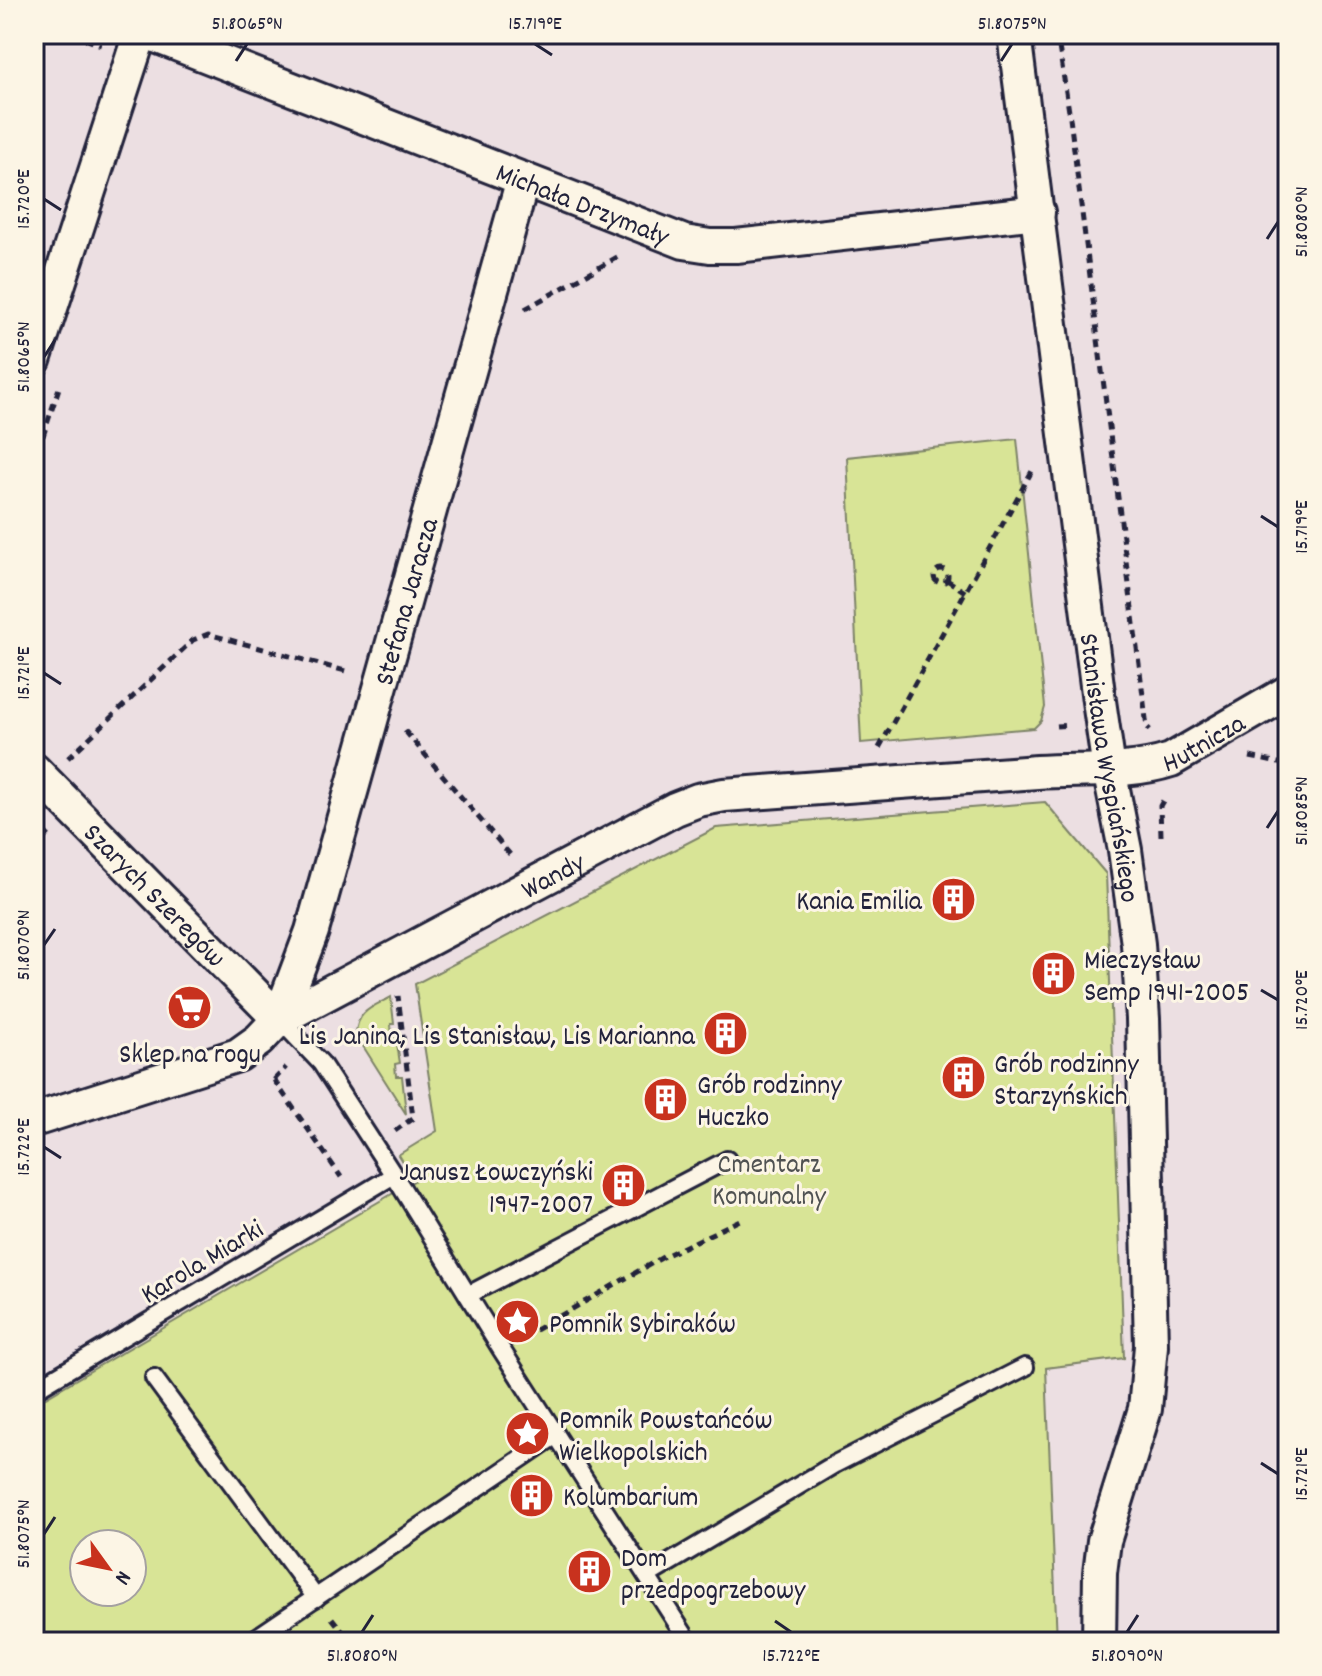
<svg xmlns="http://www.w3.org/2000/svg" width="1322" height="1676" viewBox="0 0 1322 1676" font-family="Dekko,sans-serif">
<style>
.green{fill:#d8e496;stroke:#7d8368;stroke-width:2;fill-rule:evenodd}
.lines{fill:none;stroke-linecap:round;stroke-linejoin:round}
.service-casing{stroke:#22223b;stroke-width:22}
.minor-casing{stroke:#22223b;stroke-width:38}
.path{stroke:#22223b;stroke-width:5;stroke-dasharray:8 6;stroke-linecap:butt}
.service{stroke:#fcf5e5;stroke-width:16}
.minor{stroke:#fcf5e5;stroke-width:32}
.ticks{fill:none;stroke:#22223b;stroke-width:3}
.labels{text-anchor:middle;stroke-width:6;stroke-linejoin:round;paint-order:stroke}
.street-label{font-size:28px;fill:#22223b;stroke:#fcf5e5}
.poi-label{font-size:28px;fill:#22223b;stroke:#fcf5e5;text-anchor:start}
.park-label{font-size:28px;fill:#505252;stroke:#fcf5e5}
.neatline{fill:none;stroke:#22223b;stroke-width:3}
.ticks-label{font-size:20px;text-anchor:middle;fill:#22223b}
</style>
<rect width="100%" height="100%" fill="#ecdfe2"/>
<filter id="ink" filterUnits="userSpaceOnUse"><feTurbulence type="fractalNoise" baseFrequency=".0125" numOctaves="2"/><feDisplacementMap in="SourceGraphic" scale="16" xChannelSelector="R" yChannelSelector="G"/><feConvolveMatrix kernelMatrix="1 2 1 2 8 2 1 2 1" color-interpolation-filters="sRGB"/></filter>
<g filter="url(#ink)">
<g class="green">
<path d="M1017 439 1045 707 1041 721 1034 728 861 743 847 457Z"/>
<path d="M1045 802 1106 874 1124 1358 1046 1368 1057 1642H34V1404L414 1181 398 1155 437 1131 415 984 716 828ZM84 1544H132V1592H84Z"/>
<path d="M391 997 394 1024H391L392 1037H396L400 1063 395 1064 396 1076H402L406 1114 356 1035C356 1011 373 1007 391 997Z"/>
</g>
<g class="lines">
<defs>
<g id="service">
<path d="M279 1019 321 1063 402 1188 501 1349 689 1642"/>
<path d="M468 1295 727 1160"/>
<path d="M154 1378 316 1598"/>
<path d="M34 1390 394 1175"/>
<path d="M647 1576 835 1464 1025 1367"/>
<path d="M250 1642 556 1435"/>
</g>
<g id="minor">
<path id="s1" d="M151 34 684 242 710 246H736L1038 212"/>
<path id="s2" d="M1014 34 1099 701 1109 769 1125 850 1138 944 1143 1019 1151 1346 1145 1409 1104 1541 1100 1573 1099 1642"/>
<path d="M34 360 140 34"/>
<path id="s3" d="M34 770 279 1019 312 931 523 179"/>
<path id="s4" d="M34 1120 238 1055 259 1040 279 1019 675 809 698 800 724 795C828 787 933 780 1037 772 1081 769 1128 774 1171 760L1288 692"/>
</g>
</defs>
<use href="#service" class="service-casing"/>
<use href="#minor" class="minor-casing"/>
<g class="path">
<path d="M72 34 101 45"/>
<path d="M1057 34 1070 118 1147 727 1150 730"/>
<path d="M525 309 621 255"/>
<path d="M34 463 60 385"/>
<circle cx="941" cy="576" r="7"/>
<path d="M947 580 965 592"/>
<path d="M1056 726 1069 725"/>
<path d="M405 731 513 858"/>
<path d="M879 748 1032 471"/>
<path d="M1250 757 1288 765"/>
<path d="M68 758 193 640 208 634 349 672"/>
<path d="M1161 836 1160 806 1164 799"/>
<path d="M34 849 50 832"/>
<path d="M34 1058 39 1081"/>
<path d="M274 1080 286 1067"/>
<path d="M274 1080 341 1177"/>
<path d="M395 1131 413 1118 398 996"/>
<path d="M523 1337 663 1257 742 1219"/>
<path d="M332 1618 351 1642"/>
</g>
<use href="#service" class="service"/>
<use href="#minor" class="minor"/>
</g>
</g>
<path class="ticks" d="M535 44 552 55M236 61 247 44M1001 61 1012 44M44 199 61 210M1267 239 1278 222M44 357 55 340M1261 516 1278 527M44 673 61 684M1267 828 1278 811M44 945 55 929M1261 990 1278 1000M44 1147 61 1158M1261 1463 1278 1474M44 1534 55 1517M775 1621 791 1632M362 1632 373 1615M1127 1632 1138 1615"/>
<defs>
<symbol id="building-disc" viewBox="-11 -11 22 22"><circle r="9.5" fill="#c8321e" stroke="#fcf5e5"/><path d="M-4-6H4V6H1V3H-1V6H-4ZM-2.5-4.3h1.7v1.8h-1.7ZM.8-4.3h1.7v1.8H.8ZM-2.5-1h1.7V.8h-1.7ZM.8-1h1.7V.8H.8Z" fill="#fff"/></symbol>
<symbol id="supermarket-disc" viewBox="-11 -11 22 22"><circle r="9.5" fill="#c8321e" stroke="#fcf5e5"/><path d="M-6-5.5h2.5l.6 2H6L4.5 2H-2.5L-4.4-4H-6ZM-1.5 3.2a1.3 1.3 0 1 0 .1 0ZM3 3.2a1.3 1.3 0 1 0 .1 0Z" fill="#fff"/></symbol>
<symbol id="sight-disc" viewBox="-11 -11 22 22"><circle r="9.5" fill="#c8321e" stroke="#fcf5e5"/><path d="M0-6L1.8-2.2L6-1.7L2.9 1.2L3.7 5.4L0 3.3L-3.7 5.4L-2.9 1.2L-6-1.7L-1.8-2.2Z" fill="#fff"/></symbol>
</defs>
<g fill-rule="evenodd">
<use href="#building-disc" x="928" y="874" width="51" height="51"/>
<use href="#building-disc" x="1028" y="948" width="51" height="51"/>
<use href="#supermarket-disc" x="164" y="982" width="51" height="51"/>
<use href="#building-disc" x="700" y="1008" width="51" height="51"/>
<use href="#building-disc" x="938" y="1052" width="51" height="51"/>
<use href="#building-disc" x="640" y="1074" width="51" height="51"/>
<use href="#building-disc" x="598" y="1160" width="51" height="51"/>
<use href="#sight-disc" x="492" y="1296" width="51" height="51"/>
<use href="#sight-disc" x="502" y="1408" width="51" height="51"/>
<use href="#building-disc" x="506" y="1470" width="51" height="51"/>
<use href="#building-disc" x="564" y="1546" width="51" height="51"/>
</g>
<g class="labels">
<g class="street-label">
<text dy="10" stroke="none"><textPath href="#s1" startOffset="464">Michała Drzymały</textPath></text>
<text dy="10" stroke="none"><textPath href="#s3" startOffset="786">Stefana Jaracza</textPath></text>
<text dy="10" stroke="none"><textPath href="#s4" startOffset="1254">Hutnicza</textPath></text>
<text dy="10" stroke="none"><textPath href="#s2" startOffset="740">Stanisława Wyspiańskiego</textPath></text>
<text dy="10" stroke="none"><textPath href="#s4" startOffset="578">Wandy</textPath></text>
<text dy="10" stroke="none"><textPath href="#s3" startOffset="174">Szarych Szeregów</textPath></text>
<text transform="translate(201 1260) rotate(-31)" y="10">Karola Miarki</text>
</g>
<g class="poi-label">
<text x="922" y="909" text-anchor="end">Kania Emilia</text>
<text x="1084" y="968">Mieczysław<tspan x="1084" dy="32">Semp 1941-2005</tspan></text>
<text x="695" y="1044" text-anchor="end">Lis Janina, Lis Stanisław, Lis Marianna</text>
<text x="190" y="1062" text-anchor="middle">Sklep na rogu</text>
<text x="994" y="1072">Grób rodzinny<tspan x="994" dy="32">Starzyńskich</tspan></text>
<text x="697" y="1093">Grób rodzinny<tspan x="697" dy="32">Huczko</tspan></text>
<text x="593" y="1180" text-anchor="end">Janusz Łowczyński<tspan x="593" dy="32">1947-2007</tspan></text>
<text x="549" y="1332">Pomnik Sybiraków</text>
<text x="559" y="1428">Pomnik Powstańców<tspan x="559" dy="32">Wielkopolskich</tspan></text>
<text x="563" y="1505">Kolumbarium</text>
<text x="621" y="1566">Dom<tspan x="621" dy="32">przedpogrzebowy</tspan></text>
</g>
<g class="park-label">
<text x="769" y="1172">Cmentarz<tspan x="769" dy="32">Komunalny</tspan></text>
</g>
</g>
<rect width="1322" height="1676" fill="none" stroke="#fcf5e5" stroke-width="88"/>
<g transform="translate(108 1568) rotate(123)"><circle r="38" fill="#fcf5e5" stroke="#a5a1a1" stroke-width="2"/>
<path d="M0-6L14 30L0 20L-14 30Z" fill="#c8321e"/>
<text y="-12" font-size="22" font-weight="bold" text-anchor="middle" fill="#22223b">N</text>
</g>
<rect x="44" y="44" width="1234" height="1588" class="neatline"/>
<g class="ticks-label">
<text x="247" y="29">51.8065°N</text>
<text x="535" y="29">15.719°E</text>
<text x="1012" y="29">51.8075°N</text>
<text transform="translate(22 199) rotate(-90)" y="7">15.720°E</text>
<text transform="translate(1300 222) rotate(-90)" y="7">51.8080°N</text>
<text transform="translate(22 357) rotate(-90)" y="7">51.8065°N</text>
<text transform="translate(1300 527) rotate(-90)" y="7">15.719°E</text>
<text transform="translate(22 673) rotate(-90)" y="7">15.721°E</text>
<text transform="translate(1300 811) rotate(-90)" y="7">51.8085°N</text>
<text transform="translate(22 945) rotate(-90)" y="7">51.8070°N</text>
<text transform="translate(1300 1000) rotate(-90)" y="7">15.720°E</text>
<text transform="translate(22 1147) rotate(-90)" y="7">15.722°E</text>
<text transform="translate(1300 1474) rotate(-90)" y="7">15.721°E</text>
<text transform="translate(22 1534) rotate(-90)" y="7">51.8075°N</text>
<text x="362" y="1661">51.8080°N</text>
<text x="791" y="1661">15.722°E</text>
<text x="1127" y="1661">51.8090°N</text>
</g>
</svg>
